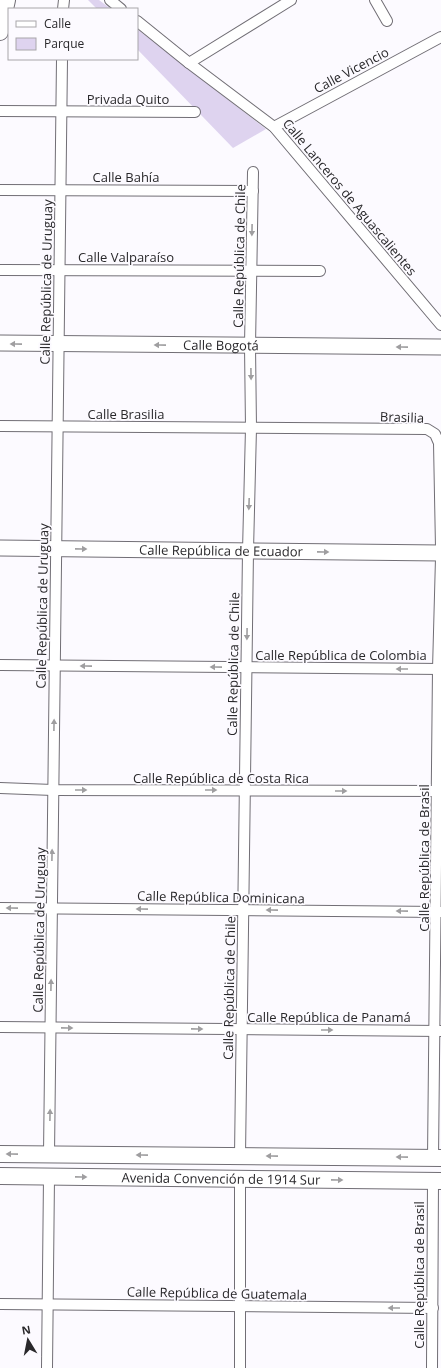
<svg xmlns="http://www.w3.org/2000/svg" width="441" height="1368" viewBox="0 0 441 1368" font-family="'Open Sans',sans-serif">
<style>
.green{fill:#ded3ef}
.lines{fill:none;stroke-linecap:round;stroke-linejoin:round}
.street-casing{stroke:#716e75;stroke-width:12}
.secondary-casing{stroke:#716e75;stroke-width:17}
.primary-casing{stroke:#716e75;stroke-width:18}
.street{stroke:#fff;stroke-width:10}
.secondary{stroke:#fff;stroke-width:15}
.primary{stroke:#fff;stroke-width:16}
.oneway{fill:#9f9ea0}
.labels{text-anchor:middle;stroke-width:3.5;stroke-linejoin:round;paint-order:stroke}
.street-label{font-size:13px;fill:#29282b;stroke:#fcfaff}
</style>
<rect width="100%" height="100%" fill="#fcfaff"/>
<g class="green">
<path d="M88 0H99L111 9H97Z"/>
<path d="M137 29 266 129 233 148 137 49Z"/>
</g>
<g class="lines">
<defs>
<g id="street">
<path d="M110 0 121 9"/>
<path d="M375 0 387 21"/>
<path d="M63 9 64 0"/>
<path d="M137 21 189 63 274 127 441 325"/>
<path d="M189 63 291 0"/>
<path d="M0 111 195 112"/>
<path d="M274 127 441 37"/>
<path d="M0 190 253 191"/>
<path d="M0 270 320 271"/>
<path d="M0 426 427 429 435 434 439 443 441 548"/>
<path d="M0 665 441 669"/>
<path d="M0 788 53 790 441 791"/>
<path d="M0 908 441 912"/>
<path d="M0 1027 441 1031"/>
<path d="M49 1154 62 59"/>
<path d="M240 1156 248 551 251 428 250 346 253 172"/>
<path d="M433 1158 438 669 441 558"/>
<path d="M0 1304 433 1308"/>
<path d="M47 1368 49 1177"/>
<path d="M240 1368V1179"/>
<path d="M432 1368 433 1181"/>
</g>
<g id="secondary">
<path id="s1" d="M0 343 441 347"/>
<path id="s2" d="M0 548 441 553"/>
</g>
<g id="primary">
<path d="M0 32 7 0"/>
<path d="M0 1154 441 1158"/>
<path id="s3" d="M0 1176 441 1181"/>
</g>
</defs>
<use href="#street" class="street-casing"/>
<use href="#secondary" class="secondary-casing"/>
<use href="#primary" class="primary-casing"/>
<use href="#street" class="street"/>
<use href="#secondary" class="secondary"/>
<use href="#primary" class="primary"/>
</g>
<defs><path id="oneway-solid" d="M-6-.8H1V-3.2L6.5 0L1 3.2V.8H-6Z"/></defs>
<g class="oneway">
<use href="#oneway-solid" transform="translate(252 230) rotate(91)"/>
<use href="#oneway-solid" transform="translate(16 344) rotate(-179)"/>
<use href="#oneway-solid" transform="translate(160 345) rotate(-179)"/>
<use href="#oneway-solid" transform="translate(402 347) rotate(-179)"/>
<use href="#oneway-solid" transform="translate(251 374) rotate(89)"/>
<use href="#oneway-solid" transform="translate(249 504) rotate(92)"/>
<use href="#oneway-solid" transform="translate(81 549) rotate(1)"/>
<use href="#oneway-solid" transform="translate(323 552) rotate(1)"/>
<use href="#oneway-solid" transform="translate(247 634) rotate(91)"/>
<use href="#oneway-solid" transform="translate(86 666) rotate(-179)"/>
<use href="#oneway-solid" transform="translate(216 667) rotate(-179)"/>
<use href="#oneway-solid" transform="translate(402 669) rotate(-180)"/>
<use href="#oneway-solid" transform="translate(54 725) rotate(-89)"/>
<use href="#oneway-solid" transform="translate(81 790)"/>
<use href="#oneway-solid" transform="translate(211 790)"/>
<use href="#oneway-solid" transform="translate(341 791)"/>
<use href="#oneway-solid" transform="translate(52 855) rotate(-89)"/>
<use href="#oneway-solid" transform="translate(12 908) rotate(-179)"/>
<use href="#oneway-solid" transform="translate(142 909) rotate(-179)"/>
<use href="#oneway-solid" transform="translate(272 910) rotate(-179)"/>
<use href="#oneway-solid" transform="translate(402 911) rotate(-179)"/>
<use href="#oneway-solid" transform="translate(51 985) rotate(-89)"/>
<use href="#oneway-solid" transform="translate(67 1028) rotate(1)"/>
<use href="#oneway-solid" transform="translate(197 1029) rotate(1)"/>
<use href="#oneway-solid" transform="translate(327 1030)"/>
<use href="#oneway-solid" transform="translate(50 1115) rotate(-89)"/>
<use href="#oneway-solid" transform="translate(12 1154) rotate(-179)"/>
<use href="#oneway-solid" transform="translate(142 1155) rotate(-179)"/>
<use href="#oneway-solid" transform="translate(272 1156) rotate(-179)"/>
<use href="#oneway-solid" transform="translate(402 1157) rotate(-179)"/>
<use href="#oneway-solid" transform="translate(81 1177) rotate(1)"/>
<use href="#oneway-solid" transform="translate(337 1180) rotate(1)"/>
<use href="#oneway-solid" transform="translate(394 1308) rotate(-180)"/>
</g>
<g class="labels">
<g class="street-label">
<text transform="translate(351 70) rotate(-28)" y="5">Calle Vicencio</text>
<text x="128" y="104">Privada Quito</text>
<text x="126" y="182">Calle Bahía</text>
<text transform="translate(350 197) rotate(50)" y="5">Calle Lanceros de Aguascalientes</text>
<text transform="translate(239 256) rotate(-89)" y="5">Calle República de Chile</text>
<text x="126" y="262">Calle Valparaíso</text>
<text transform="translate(46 282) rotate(-89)" y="5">Calle República de Uruguay</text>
<text dy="5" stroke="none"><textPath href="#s1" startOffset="221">Calle Bogotá</textPath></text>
<text x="126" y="419">Calle Brasilia</text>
<text transform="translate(402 417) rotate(2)" y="5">Brasilia</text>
<text dy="5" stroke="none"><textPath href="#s2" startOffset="221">Calle República de Ecuador</textPath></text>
<text transform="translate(42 606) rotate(-89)" y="5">Calle República de Uruguay</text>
<text x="341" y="660">Calle República de Colombia</text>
<text transform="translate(233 664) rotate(-89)" y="5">Calle República de Chile</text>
<text x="221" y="783">Calle República de Costa Rica</text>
<text transform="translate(424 858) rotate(-90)" y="5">Calle República de Brasil</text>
<text transform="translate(221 897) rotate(1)" y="5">Calle República Dominicana</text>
<text transform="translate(39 930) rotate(-89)" y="5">Calle República de Uruguay</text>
<text transform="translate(229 988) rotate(-89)" y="5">Calle República de Chile</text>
<text x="329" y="1022">Calle República de Panamá</text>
<text dy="5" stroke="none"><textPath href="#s3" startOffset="221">Avenida Convención de 1914 Sur</textPath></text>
<text transform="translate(419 1275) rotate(-90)" y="5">Calle República de Brasil</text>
<text transform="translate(217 1293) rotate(1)" y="5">Calle República de Guatemala</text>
</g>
</g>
<rect x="8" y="8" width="130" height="52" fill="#fcfaff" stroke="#a8a6aa"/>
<rect x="16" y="21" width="20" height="6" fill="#ffffff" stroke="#a8a6aa"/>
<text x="44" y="28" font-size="12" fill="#29282b">Calle</text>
<rect x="16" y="38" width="20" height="12" fill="#ded3ef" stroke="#a8a6aa"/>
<text x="44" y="48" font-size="12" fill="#29282b">Parque</text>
<g transform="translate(28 1340) rotate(350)" stroke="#fcfaff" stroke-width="3" paint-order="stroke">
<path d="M0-3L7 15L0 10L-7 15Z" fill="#29282b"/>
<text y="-6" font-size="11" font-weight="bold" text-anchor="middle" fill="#29282b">N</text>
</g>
</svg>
